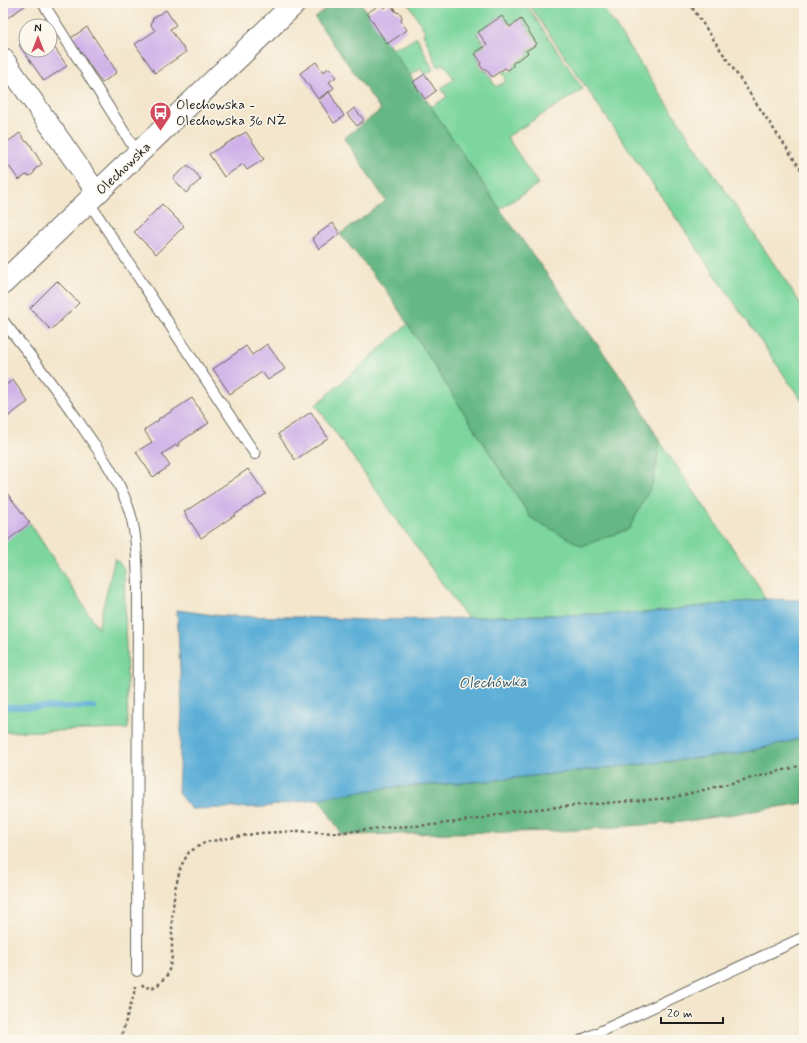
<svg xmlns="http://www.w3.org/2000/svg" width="807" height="1043" viewBox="0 0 807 1043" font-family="Mynerve,sans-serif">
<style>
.green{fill:#7cd69d;stroke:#4c795c;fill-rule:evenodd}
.forest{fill:#65b784;stroke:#406a50}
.water{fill:#5baed7;stroke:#3c657a}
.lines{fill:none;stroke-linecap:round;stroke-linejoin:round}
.stream{stroke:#5baed7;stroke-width:6}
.building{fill:#cfb1e8}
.service-casing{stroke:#67635a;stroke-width:12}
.minor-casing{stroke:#67635a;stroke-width:22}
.tertiary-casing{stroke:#67635a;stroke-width:24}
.path{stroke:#67635a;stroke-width:2.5;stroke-dasharray:3 3;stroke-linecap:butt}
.service{stroke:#fff;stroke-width:10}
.minor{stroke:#fff;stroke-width:20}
.tertiary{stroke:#fff;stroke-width:22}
.labels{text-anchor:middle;stroke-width:3;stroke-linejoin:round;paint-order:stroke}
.poi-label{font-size:14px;fill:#1c1c1c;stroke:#fbf7ec;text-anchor:start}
.street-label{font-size:14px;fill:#1c1c1c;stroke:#fbf7ec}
.water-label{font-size:15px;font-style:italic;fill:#385e70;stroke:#fbf7ec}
</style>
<rect width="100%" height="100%" fill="#fbf7ec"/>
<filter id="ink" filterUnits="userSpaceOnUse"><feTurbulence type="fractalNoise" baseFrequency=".025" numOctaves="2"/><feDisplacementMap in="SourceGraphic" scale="8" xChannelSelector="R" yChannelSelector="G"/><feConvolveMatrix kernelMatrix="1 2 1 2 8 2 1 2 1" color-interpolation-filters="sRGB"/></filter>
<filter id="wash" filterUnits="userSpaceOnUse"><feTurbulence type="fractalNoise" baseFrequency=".012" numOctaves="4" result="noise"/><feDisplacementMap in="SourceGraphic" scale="16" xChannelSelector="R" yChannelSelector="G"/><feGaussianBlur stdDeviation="0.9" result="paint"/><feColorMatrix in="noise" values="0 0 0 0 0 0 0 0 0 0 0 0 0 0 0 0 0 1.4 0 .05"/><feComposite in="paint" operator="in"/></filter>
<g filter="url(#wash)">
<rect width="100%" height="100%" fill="#f3e6cc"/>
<g class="green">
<path d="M408 3H525L583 89 507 137 538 184 500 209 431 107 447 97 441 88 454 79 444 64 438 67 423 33 425 31ZM502 15 510 25 521 18 539 44 528 51 529 54 514 64V68L508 72 506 70 502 73 506 78 505 82 498 86H495L486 70H482L478 65 480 62 474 52 485 45 477 33Z"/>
<path d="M528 3H600L804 309V404Z"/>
<path d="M417 37 433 70 426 74 425 73H423L421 69 409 76 391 50 399 45 401 47Z"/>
<path d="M408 324 531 518 653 483 660 442 760 588 765 599 645 613 502 616 468 618 460 609 316 405Z"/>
<path d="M30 523 98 628 115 558 124 569 128 729 3 732V542Z"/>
</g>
<g class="forest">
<path d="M333 3H361L500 209 633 394 660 442 653 483 629 529 582 546 531 518 386 290 340 234 386 201 344 138 381 110 315 18Z"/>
<path d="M804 737V803L682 822 562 831 342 835 319 798 385 788 487 781 737 754 788 742Z"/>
</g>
<path class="water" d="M765 599 804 600V737L788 742 737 754 487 781 385 788 264 807 191 809 178 793 182 708 177 610 221 616 299 617 365 620 442 619 502 616 645 613Z"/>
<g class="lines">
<path class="stream" d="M3 707H94"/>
</g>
<g id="blocks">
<g class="building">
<path d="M3 3H25L26 5 3 21Z"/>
<path d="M381 4 384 8 390 4 396 12 400 13 402 17 401 21 407 30 387 44 367 13Z"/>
<path d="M166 10 176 25 170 29 186 52 155 73 135 44 155 31 151 25 153 18Z"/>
<path d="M502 16 510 27 521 19 537 44 526 51 528 53 513 63V66L508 70 505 68 492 77 486 69H483L480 65 481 62 475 53 487 45 478 32Z"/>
<path d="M87 27 117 72 102 83 71 38Z"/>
<path d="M26 41V50H50V41L67 66 44 81 19 45Z"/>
<path d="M316 62 323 72 329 68 336 77 329 82 334 88 318 99 300 73Z"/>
<path d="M425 74 436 91 425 99 413 82Z"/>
<path d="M329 92 344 116 334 123 319 100Z"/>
<path d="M354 108 364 120 357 126 347 114Z"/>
<path d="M246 132 264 159 247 170 243 164 224 177 209 154Z"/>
<path d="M20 133 26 142 28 141 42 164 35 169 34 173 30 176 26 175 19 180 3 158 5 157 3 154V145Z"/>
<path d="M188 165 201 179 186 193 173 178Z"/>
<path d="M162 204 184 226 156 254 134 232Z"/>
<path d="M333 223 340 234 319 249 312 238Z"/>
<path d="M57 281 79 303 51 330 30 308Z"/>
<path d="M267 344 285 369 268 380 262 372 230 394 213 369 246 346 252 355Z"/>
<path d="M13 380 28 402 3 420V387Z"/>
<path d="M192 398 209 423 178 443 179 445 178 446 176 445 162 454 170 466 153 477 136 452 152 442 144 430 159 420 158 419 161 417V418Z"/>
<path d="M311 412 328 438 295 460 278 434Z"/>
<path d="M248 469 266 494 234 515 235 516 232 517 201 538 184 512 215 492 216 490H217Z"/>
<path d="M6 492 30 523 4 543 3 541V503L5 502 3 498V494Z"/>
</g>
</g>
</g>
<g filter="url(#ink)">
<use href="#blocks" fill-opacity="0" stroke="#67635a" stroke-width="1"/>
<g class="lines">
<defs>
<g id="service">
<path d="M43 3 138 154"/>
<path d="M88 201 255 454"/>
<path d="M3 321C31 356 58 391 83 428 102 456 122 483 131 516 137 538 137 562 138 585L137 971"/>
<path d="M582 1040 804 937"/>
</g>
<path id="minor" d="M3 58 97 193"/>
<path id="tertiary" d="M3 283 295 3"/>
</defs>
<use href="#service" class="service-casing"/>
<use href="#minor" class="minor-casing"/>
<use href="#tertiary" class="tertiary-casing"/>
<g class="path">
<path d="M390 3 396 11"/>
<path d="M689 3 804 174"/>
<path d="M142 984 144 987 151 988 158 985 168 974 172 957V918L175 889 181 866 189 852 206 842 260 833 299 831 334 833 392 827 433 825 478 819 515 811 581 805 671 798 792 768 804 764"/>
<path d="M120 1040 134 994 135 986"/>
</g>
<use href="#service" class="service"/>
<use href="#minor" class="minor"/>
<use href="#tertiary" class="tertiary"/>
</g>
</g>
<defs>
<symbol id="bus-pin" viewBox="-11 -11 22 30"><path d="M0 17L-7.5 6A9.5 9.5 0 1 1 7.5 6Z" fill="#d1495b" stroke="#fbf7ec"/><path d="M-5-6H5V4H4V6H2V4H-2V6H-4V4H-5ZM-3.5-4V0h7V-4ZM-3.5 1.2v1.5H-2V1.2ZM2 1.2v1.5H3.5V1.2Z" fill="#fff"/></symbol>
</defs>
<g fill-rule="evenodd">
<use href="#bus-pin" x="148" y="100" width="25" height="34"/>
</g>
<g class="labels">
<g class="poi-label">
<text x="176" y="109">Olechowska -<tspan x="176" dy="16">Olechowska 36 NŻ</tspan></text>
</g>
<g class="street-label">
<text transform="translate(123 168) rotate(-44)" y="5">Olechowska</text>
</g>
<g class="water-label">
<text transform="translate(493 682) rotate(-2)" y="5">Olechówka</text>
</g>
</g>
<rect width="807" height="1043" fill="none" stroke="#fbf7ec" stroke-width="16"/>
<g transform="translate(38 38)"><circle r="19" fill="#fbf7ec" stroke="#a29f99"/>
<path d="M0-3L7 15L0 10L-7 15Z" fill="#d1495b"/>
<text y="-6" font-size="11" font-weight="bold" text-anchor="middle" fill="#1c1c1c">N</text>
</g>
<path d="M661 1017v6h62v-6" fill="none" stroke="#1c1c1c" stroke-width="2"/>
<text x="667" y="1017" font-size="12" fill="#1c1c1c" stroke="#fbf7ec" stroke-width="3" paint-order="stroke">20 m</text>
</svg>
